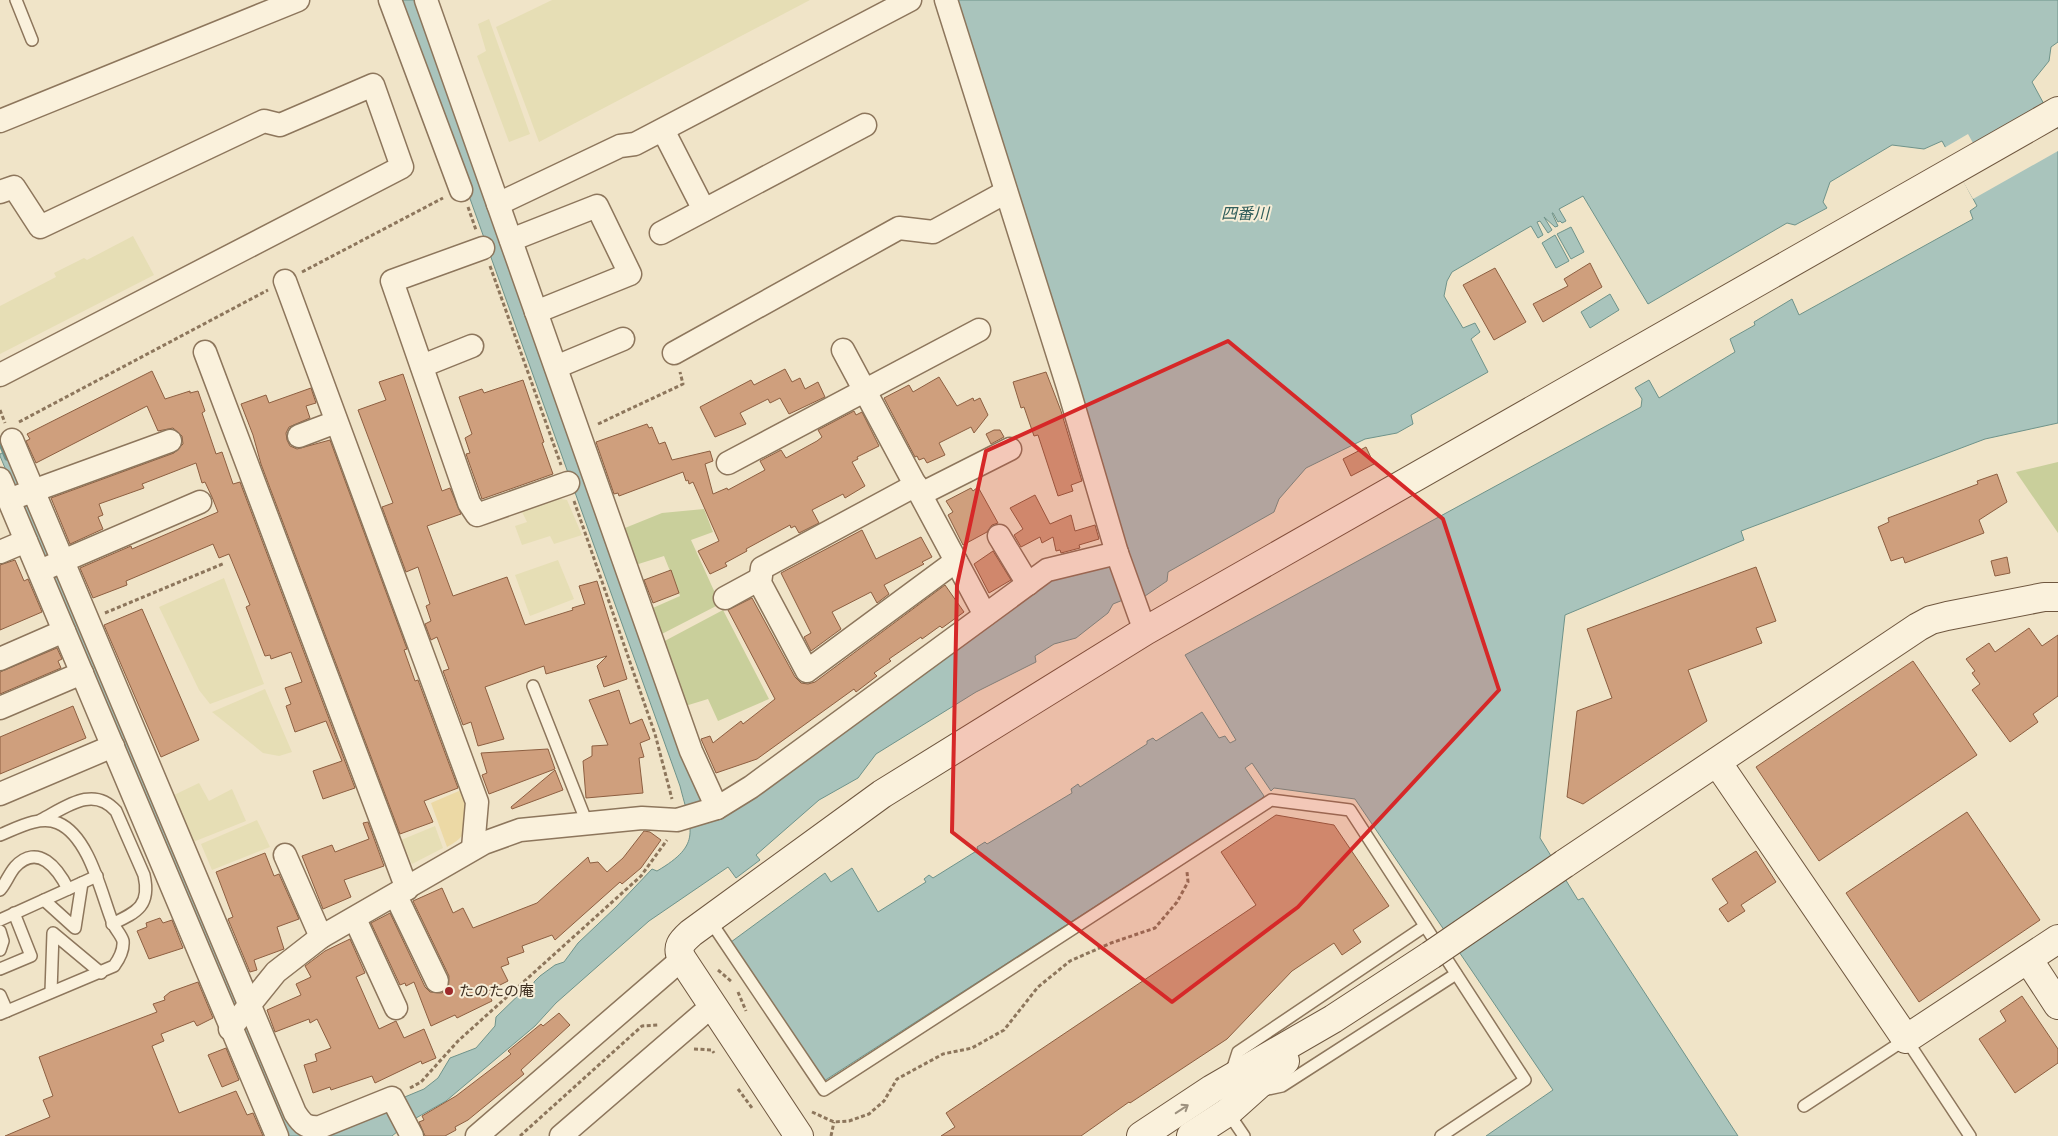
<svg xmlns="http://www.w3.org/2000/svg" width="2058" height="1136" viewBox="0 0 2058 1136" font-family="'IBM Plex Serif','Noto Sans JP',serif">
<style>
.farmland{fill:#e6deb5}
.green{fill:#c9cf9b}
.sand{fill:#ecd9a5}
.water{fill:#a9c4bc;stroke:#6f938a}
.pier{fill:#f0e4c8}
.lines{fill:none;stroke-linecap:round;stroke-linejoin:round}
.stream{stroke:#6f938a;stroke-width:5.5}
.building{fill:#cf9f7d;stroke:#8d5f41}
.lane-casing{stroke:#8d765c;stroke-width:14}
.street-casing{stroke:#8d765c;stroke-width:25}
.secondary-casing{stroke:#6f573f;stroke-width:30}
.path{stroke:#8d765c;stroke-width:3;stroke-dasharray:4 2.5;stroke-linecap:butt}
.lane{stroke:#faf1dc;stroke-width:11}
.street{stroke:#faf1dc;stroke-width:22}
.secondary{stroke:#faf1dc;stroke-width:28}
.secondary-bridge-casing{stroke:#6f573f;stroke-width:30;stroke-linecap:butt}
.secondary-bridge{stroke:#faf1dc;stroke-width:28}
.oneway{stroke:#9c907e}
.marked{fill:#d62828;fill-opacity:0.2;stroke:#d62828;stroke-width:4;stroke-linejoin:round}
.poi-dot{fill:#9e2a2b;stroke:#f7eed8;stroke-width:2}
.labels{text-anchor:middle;stroke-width:4;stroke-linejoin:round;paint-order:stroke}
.poi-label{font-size:15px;fill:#3d2e20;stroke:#f7eed8;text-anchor:start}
.water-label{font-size:16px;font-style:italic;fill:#2f5d5a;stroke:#f7eed8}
</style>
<rect width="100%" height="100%" fill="#f0e4c8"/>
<g class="farmland">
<path d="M552 0H810L539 142 496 27Z"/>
<path d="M489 19 530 134 509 142 477 56 486 51 478 24Z"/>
<path d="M133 236 154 275 0 354V306L56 277 54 273 84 258 87 260Z"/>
<path d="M549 497 567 500 582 535 554 544 550 536 522 545 515 526 527 522 522 512Z"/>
<path d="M558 560 574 599 530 616 515 575Z"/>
<path d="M224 578 264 684 210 704 199 690 159 607Z"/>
<path d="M265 689 292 752 279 756 263 753 212 712Z"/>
<path d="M199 783 209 801 232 789 246 821 193 842 174 795Z"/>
<path d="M257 820 270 847 212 870 201 844Z"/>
<path d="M435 826 443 848 412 864 401 840Z"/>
</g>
<g class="green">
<path d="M2058 462V533L2016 472Z"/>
<path d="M704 509 713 532 691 540 720 604 656 637 646 611 680 596 664 556 632 566 620 530 662 513Z"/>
<path d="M723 610 769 699 718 721 708 699 682 707 659 644Z"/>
</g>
<path class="sand" d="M466 788C468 815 475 833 447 847L431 803Z"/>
<g class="water">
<path d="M399 0H419L715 816 1053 572 1127 558 956 0H2058V42L2051 47 2049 61 2032 82 2058 130V423L1985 439 1741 531 1744 540 1565 615 1540 838 1578 900 1583 898 1738 1136H1486L1553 1090 1355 799 1274 788 1271 791 1252 763 1245 768 1264 796 1259 801 824 1081 731 942 825 873 831 882 852 868 878 912 926 882 924 879 929 875 933 878 978 850 977 847 985 842 987 844 1072 793 1071 789 1078 784 1080 787 1147 744V741L1153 738 1156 741 1202 712 1219 738 1225 736 1230 743 1236 740 1185 655 1641 407 1642 399 1635 388 1649 380 1659 398 1735 352 1730 339 1755 325 1754 322 1792 299 1799 315 1973 219 1970 211 1977 206 1942 141 1924 149 1892 145 1830 182 1823 202 1827 208 1795 225 1787 223 1648 304 1583 196 1559 209 1566 221 1562 223 1560 221 1558 222 1553 213H1552L1558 226 1555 227 1544 217 1552 230 1548 233 1540 221 1537 222 1543 235 1538 238 1531 226 1452 272 1447 281 1444 296 1463 328 1475 323 1480 332 1471 339 1488 372 1411 415 1413 424 1397 433 1365 439 1306 468 1279 499 1274 512 1168 572 1167 581 1145 596 1138 594 1113 604 1108 613 1076 638 1054 644 1035 656 1036 662 976 692 876 754 858 778 819 800 756 855 760 860 736 878 728 867 649 921 556 1003 535 1026 446 1101 409 1122 392 1136H311L424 1089 438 1078 450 1058 476 1048 495 1026 496 1017 529 985 534 986V982L540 976 555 965 564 962 578 943 616 907 652 869 657 871C703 844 691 830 680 786Z"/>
<path d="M1571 227 1584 252 1571 259 1557 234Z"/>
<path d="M1555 235 1569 261 1556 268 1542 243Z"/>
<path d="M1610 294 1619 310 1590 328 1581 312Z"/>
<path d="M11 449 309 1136H286L0 456V454Z"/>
</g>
<path class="pier" d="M2043 104 2058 130V151L1973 199 1944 148 1968 134 1973 143Z"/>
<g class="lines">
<path class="stream" d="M0 441 7 458"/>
</g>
<g class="building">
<path d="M1590 263 1602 287 1543 322 1533 304 1568 286 1564 279Z"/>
<path d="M1495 268 1526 322 1494 340 1463 285Z"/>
<path d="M785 369 792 382 800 378 805 389 818 382 825 397 789 414 780 398 770 403 768 399 740 413 746 424 715 437 700 407 751 380 754 385Z"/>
<path d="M152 371 165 399 190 391V393L198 391 205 411 202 413 216 454 222 452 233 484 240 482 355 788 323 799 313 771 342 761 326 721 295 732 286 706 291 704 285 688 302 682 291 652 271 659 270 655 265 656 246 607 250 605 229 554 219 558 213 544 126 581 127 585 93 598 80 568 131 546 132 549 218 512 212 497 205 482 202 483 196 463 142 484 144 488 99 504 103 515 98 517 103 529 70 544 51 498 174 453 183 444 182 436 173 428 158 431 147 406 36 463 26 441 30 439 27 434Z"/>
<path d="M1046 372 1061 411 1082 481 1071 485 1073 491 1058 496 1038 435 1034 436 1024 407 1021 408 1013 382Z"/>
<path d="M403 374 442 491 450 488 461 514 427 526 453 596 507 577 525 625 573 610 572 608 585 604 579 586 597 581 627 679 604 687 597 666 607 656 546 674 544 666 485 687 504 739 478 746 471 722 463 725 443 671 449 669 437 637 431 640 425 624 431 621 426 606 430 604 418 567 406 572 382 507 393 503 358 410 386 400 379 382Z"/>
<path d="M939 377 957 406 973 398 974 401 980 398 988 415 974 433 971 427 939 443 945 455 927 463 924 458 919 460 917 456 915 457 884 398 909 385 913 392Z"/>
<path d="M523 380 544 442 542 443 553 474 482 499 466 454 470 453 465 438 472 434 459 397 482 389 484 393Z"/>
<path d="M311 388 316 403 306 406 310 418 289 427 286 433 287 440 290 446 297 449 330 440 407 649 404 650 415 681 418 680 458 788 424 801 433 822 400 834 261 464 253 435 241 404 266 395 269 403Z"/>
<path d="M854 411 856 415 862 412 879 446 857 457 858 459 852 462 865 486 845 498 843 494 812 510 819 523 799 533 795 526 791 528 790 525 746 549 747 551 725 563 727 566 710 574 698 551 719 541 693 482 689 484 688 480 686 481 683 472 619 496 618 493 614 494 596 442 647 424 649 428 652 427 659 444 665 442 672 460 710 451 713 461 705 464 713 494 727 488 728 490 765 470 760 461 781 450 786 458 817 441 822 437 818 430Z"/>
<path d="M994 430H1000L1004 437 991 444 986 434Z"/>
<path d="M1366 447 1374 464 1351 476 1343 459Z"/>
<path d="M1997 474 2007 502 1979 520 1984 533 1905 563 1903 557 1891 561 1878 527 1889 522 1888 518 1978 484 1977 481Z"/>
<path d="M978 487 998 523 992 525 987 532 963 545 948 515 953 512 946 501 971 488 973 491Z"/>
<path d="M1035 495 1050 524 1071 515 1075 531 1095 525 1099 539 1079 545 1080 548 1061 553 1060 550 1056 551 1053 537 1042 543 1040 537 1021 547 1014 535 1023 529 1010 508Z"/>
<path d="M862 530 876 559 921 537 932 557 922 562 924 564 884 585 889 594 877 603 871 592 832 612 841 629 811 651 804 637 811 633 781 573Z"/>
<path d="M993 551 1011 580 989 593 974 564Z"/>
<path d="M2007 557 2010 573 1995 576 1991 561Z"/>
<path d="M15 560 24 581 28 579 42 612 0 630V565Z"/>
<path d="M1756 567 1776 621 1756 628 1762 643 1688 670 1707 721 1583 804 1567 797 1577 711 1612 698 1587 629Z"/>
<path d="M671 570 679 593 653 603 644 580Z"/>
<path d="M945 585 964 612 942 628 940 626 922 639 921 637 889 659 891 661 874 673 877 676 856 692 854 689 757 759 716 773 701 739 710 736 713 743 741 721 743 724 775 699 728 610 752 598 795 677 801 683 808 684 815 682Z"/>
<path d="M142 609 199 740 161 757 104 625Z"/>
<path d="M2029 628 2042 646 2058 635V696L2033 714 2038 722 2010 742 1972 690 1980 684 1972 673 1975 671 1966 659 1989 643 1995 652Z"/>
<path d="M57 648 62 659 58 661 61 668 0 694V672Z"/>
<path d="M1913 661 1977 755 1819 861 1756 767Z"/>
<path d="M619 690 630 724 642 719 650 739 640 743 644 757 639 758 643 793 586 798 583 761 592 756V746L608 745 589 700Z"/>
<path d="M73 706 86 738 0 774V737Z"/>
<path d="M548 749 555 769 489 794 482 775 487 773 481 753Z"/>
<path d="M555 770 563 790 512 809 511 807Z"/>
<path d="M1967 812 2040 920 1919 1002 1846 893Z"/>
<path d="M1276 815 1334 825 1389 906 1353 930 1361 942 1342 955 1334 943 1292 971 1227 1039 1130 1103 1129 1102 1081 1136H941L955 1127 946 1113 1256 905 1221 852Z"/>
<path d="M368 822 384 866 344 880 351 897 323 909 302 856 332 845 335 852 369 839 363 823Z"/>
<path d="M644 831 650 832 661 840 641 868 622 884 620 882 555 940 552 935 522 946 524 952 507 958 509 964 501 967 508 981 488 991 492 1001 457 1018 455 1015 431 1026 414 982 406 986 405 983 400 985 371 923 390 913 425 987 430 992 442 993 448 988 449 976 413 901 442 888 453 913 463 908 473 928 537 903 588 857 590 863 598 862 607 872 623 858Z"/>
<path d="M1756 851 1776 882 1741 905 1745 911 1728 922 1719 909 1728 903 1712 879Z"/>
<path d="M265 853 274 876 279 874 299 919 277 927 284 949 254 960 257 970 250 972 228 919 233 917 216 872Z"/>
<path d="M160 918 163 923 172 920 183 948 149 959 137 931 147 927 146 923Z"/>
<path d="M350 939 365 973 356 977 379 1029 396 1021 404 1038 424 1029 436 1058 422 1064 421 1061 375 1083 372 1076 331 1090 330 1087 313 1093 304 1065 317 1061 315 1054 331 1048 317 1019 310 1023 309 1019 275 1032 267 1010 301 995 296 984 311 977 305 966 325 951Z"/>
<path d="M198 982 213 1018 197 1026 194 1021 161 1034 164 1041 152 1046 179 1113 236 1091 247 1115 253 1113 263 1136H5L50 1117 43 1100 53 1096 39 1057 157 1012 153 1004 165 1000 164 997 170 992Z"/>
<path d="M2022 996 2058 1049V1063L2015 1093 1979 1039 2006 1021 2000 1011Z"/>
<path d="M559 1013 570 1025 521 1070 524 1074 468 1120 455 1127 456 1130 445 1136H425L419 1122 424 1120 422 1116 456 1096 511 1054 508 1051 541 1024 543 1026Z"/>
<path d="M226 1048 239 1080 222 1087 208 1055Z"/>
</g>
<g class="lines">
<defs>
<g id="lane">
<path d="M16 0 32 40"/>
<path d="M533 686 587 823"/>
<path d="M41 820C66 807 93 785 116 811L144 875C151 906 137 912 112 924"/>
<path d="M0 835C17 828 40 815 58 823 89 836 101 893 112 921 114 928 121 934 123 941 124 951 119 959 114 966L0 1014"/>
<path d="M0 890C6 883 9 874 15 867 38 842 58 869 68 889"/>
<path d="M44 900 75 928 82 883"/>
<path d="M709 919 824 1090 1271 800 1350 810 1525 1080 1441 1136"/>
<path d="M0 920 97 876"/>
<path d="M0 931 3 941 0 950"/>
<path d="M0 969 31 956 14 913"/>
<path d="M51 992 53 933 101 973"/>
<path d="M0 995 7 1011"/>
<path d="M1231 1074 1238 1052 1425 926"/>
<path d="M1263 1090 1282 1086 1456 974"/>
<path d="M1804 1106 1906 1039 1970 1136"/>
<path d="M1227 1111 1244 1136"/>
</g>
<g id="street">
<path d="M390 0 461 190"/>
<path d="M426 0 691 751 717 808"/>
<path d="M946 0 1068 387 1117 553 1145 631"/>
<path d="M0 121 298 0"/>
<path d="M663 130 704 210"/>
<path d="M0 192 14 187 40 227 264 121 280 125 373 85 402 167 0 375"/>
<path d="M498 204 620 146 635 144 910 0"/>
<path d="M661 233 865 125"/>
<path d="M511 240 597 206 630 274 536 312"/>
<path d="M483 248 392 281 469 503 477 515 568 483"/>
<path d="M285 281 477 802 473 848"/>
<path d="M843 350 985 615"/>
<path d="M205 352 407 889"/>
<path d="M674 353 899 228 933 232 1006 192"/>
<path d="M422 366 472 346"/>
<path d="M556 367 623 339"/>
<path d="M299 436 336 422"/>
<path d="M12 440 295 1113C302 1124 306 1128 320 1127L392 1098 412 1136"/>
<path d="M728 463 979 330"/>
<path d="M0 479 277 1136"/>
<path d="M916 485 762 568 760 583 807 671 956 561"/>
<path d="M921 494 1010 449"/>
<path d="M19 496 170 441"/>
<path d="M999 536 1028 584"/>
<path d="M0 552 26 541"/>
<path d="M49 567 200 502"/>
<path d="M725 598 760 579"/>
<path d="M0 659 64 631"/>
<path d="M0 708 82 673"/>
<path d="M0 794 113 746"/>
<path d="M285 855 321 937"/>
<path d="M396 896 437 981"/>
<path d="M355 919 396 1008"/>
<path d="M230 1029 276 972 321 937 484 843 520 830 642 818 677 820 717 808 751 787 1047 570 1117 553"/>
<path d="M477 1136 682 959"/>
<path d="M561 1136 713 1005"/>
</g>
<g id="secondary">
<path d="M1717 762 1906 1039 2058 939"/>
<path d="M1564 864 1918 627 1931 620 1947 616 2044 597H2058"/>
<path d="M2028 959 2058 1005"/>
<path d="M799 1136 682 959C676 947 681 942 691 933L882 794 1145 631 2058 111"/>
<path d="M1141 1136 1212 1089 1333 1019 1431 955"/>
<path d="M1191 1136 1228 1112 1285 1061"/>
</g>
</defs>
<use href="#lane" class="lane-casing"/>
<use href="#street" class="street-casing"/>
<use href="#secondary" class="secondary-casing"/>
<g class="path">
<path d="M468 207 476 230"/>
<path d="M490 266 561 465"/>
<path d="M302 272 443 198"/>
<path d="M0 410 5 423"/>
<path d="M19 422 268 290"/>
<path d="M598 424 683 384 680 372"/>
<path d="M574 501 655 734 672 799"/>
<path d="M105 613 225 563"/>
<path d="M718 970 732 982"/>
<path d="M738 992 746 1011"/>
<path d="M694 1049 712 1050 714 1053"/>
<path d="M410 1088 421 1082 458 1041 641 876 667 840"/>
<path d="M738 1089 752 1108"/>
<path d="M812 1112 834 1122 849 1121 869 1114 884 1101 897 1079 943 1054 972 1048 1004 1030 1038 987 1070 961 1111 943 1155 928 1177 902 1188 882 1187 872"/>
<path d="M520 1136 642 1026 658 1025"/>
<path d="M831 1136 834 1122"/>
</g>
<use href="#lane" class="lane"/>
<use href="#street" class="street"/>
<use href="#secondary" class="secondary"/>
<defs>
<path id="secondary-bridge" d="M1431 955 1564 864"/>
</defs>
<use href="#secondary-bridge" class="secondary-bridge-casing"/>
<use href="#secondary-bridge" class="secondary-bridge"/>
</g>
<defs><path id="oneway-shaft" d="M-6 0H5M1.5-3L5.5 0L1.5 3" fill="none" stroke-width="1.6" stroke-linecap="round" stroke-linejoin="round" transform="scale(1.25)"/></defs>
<use class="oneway" href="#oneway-shaft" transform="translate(1182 1109) rotate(-33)"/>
<path class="marked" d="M1228 341 1443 519 1499 690 1298 907 1172 1002 952 832 957 585 986 451Z"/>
<circle class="poi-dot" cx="449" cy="991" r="5"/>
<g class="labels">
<g class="poi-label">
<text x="459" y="996">たのたの庵</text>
</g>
<g class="water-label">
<text x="1245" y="219">四番川</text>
</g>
</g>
</svg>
